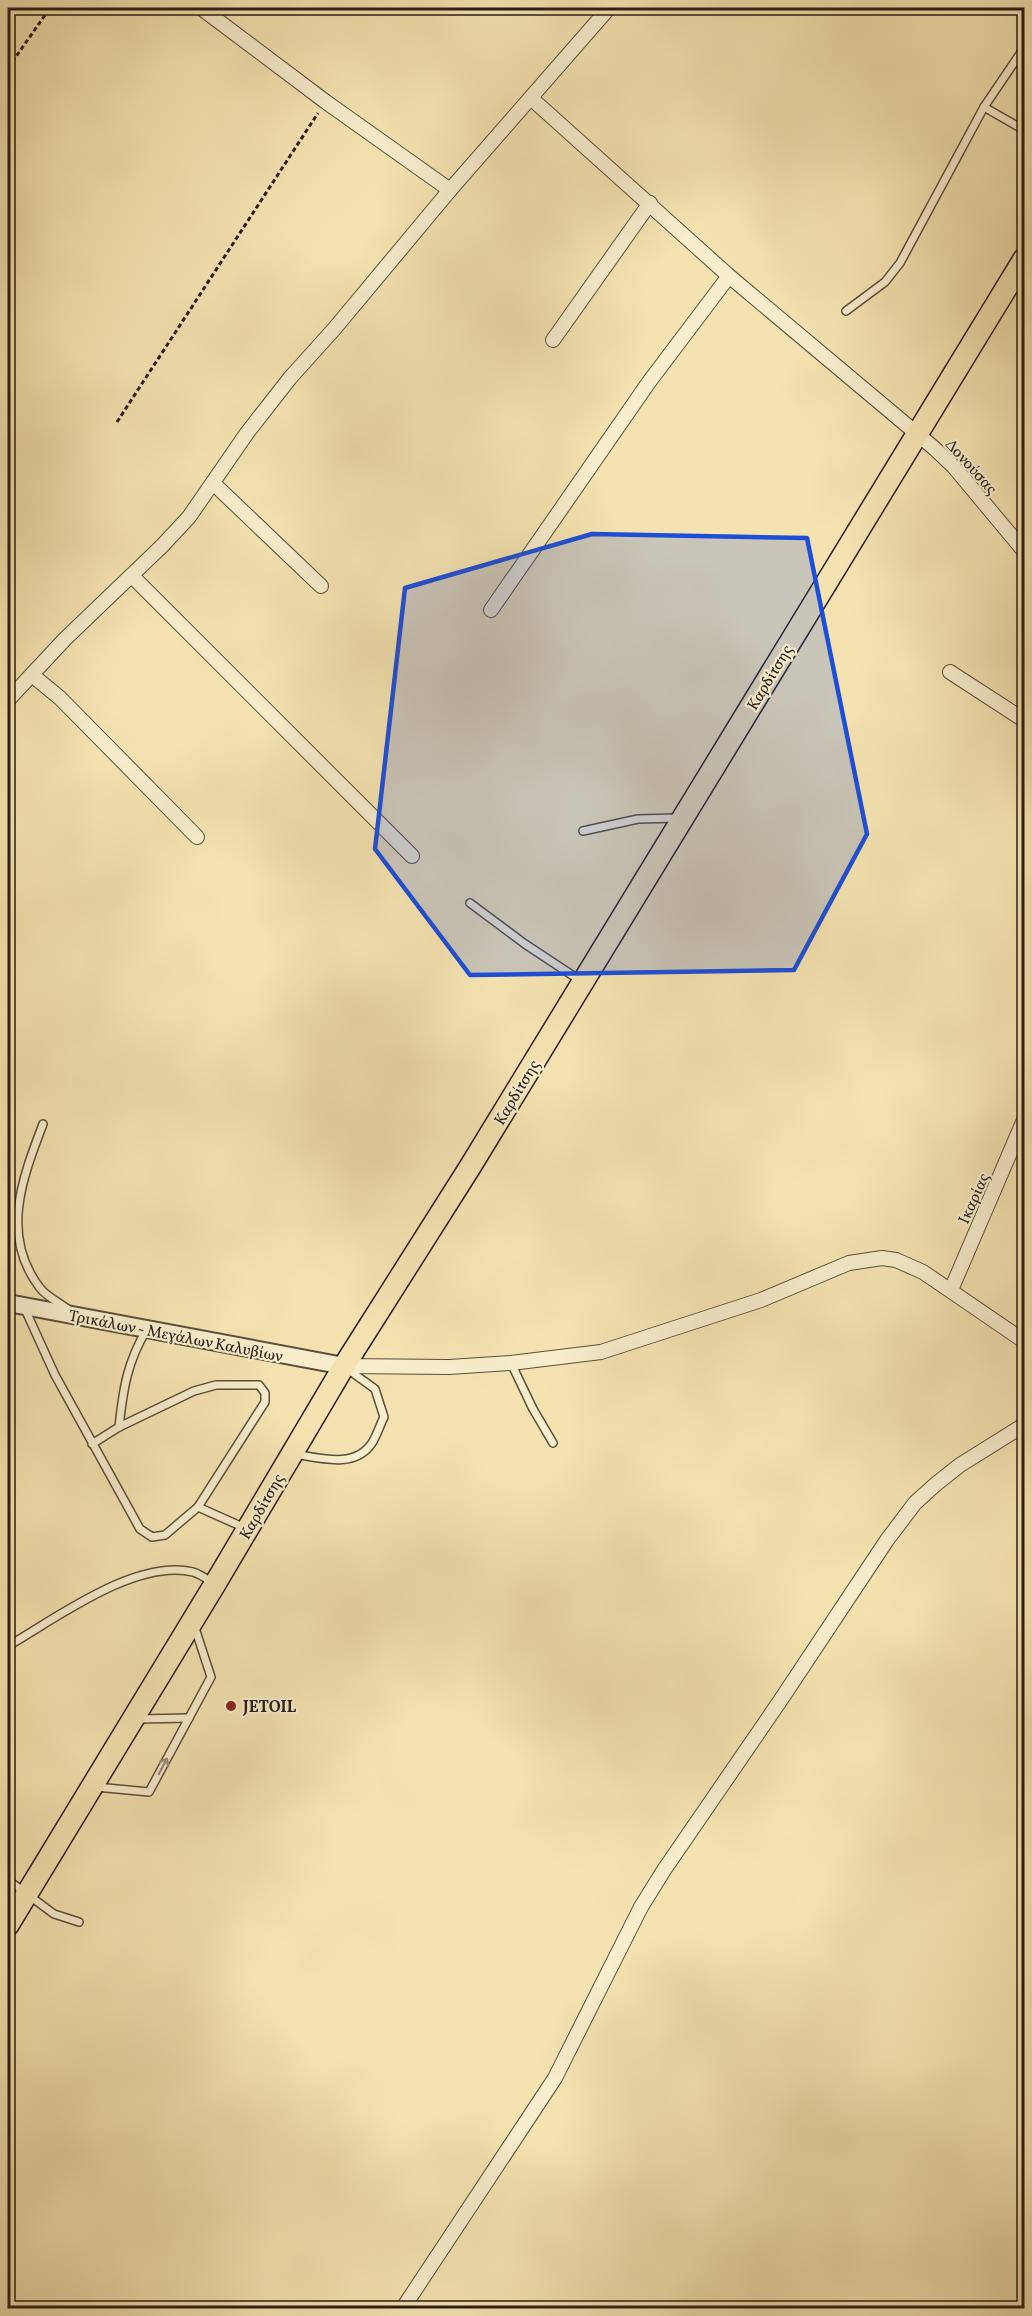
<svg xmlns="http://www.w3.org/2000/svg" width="1032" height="2316" viewBox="0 0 1032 2316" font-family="Vollkorn,serif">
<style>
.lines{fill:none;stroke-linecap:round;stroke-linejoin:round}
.service-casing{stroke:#5b4e3c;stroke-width:10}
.minor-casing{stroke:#5b4e3c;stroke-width:16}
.tertiary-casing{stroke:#5b4e3c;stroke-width:20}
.primary-casing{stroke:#281d15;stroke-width:24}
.path{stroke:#281d15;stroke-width:3;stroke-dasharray:4.5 3;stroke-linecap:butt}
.service{stroke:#f8edcc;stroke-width:7}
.minor{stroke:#f8edcc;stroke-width:14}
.tertiary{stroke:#f8edcc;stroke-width:16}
.primary{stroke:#f4e3b1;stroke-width:21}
.oneway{stroke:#9a8f7a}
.marked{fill:#1d4ed8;fill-opacity:0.2;stroke:#1d4ed8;stroke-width:4.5;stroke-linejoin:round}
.poi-dot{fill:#8f2418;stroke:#f8edcc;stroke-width:2}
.labels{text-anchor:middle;stroke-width:4.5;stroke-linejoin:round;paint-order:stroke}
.street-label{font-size:16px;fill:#281d15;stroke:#f8edcc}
.poi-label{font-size:16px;font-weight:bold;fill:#281d15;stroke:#f8edcc;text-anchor:start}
</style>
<rect width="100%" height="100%" fill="#f4e3b1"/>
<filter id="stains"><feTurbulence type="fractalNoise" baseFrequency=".00333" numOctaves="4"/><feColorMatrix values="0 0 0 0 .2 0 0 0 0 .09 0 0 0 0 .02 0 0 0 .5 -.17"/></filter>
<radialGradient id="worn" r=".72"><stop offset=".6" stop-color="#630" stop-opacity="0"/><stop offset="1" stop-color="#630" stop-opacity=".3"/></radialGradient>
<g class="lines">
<defs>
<g id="service">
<path d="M984 107 1024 130"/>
<path d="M846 311 885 282 900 263 984 107 1024 48"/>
<path d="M583 831 638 819 678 818"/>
<path d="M470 903 525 944 581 981"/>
<path d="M43 1124C22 1179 0 1236 40 1288 47 1297 60 1303 69 1310"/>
<path d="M24 1307 55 1375 140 1529 152 1537 165 1535 198 1507 265 1402V1393L259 1385H216L194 1391 119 1427 92 1444"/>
<path d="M511 1363 533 1409 553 1443"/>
<path d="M119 1427C123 1390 127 1362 147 1329"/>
<path d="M294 1454C320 1458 355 1469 372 1443 377 1435 380 1425 384 1417L375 1389 346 1368"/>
<path d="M198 1507 245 1528"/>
<path d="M8 1646C55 1619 136 1558 193 1572 200 1574 207 1579 213 1583"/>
<path d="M138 1719 189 1718"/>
<path d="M96 1787 149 1792 211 1677 195 1628"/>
<path d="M8 1880 54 1914 79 1922"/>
</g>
<g id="minor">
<path d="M201 8 326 102 450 190"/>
<path d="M532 99 729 276 934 448 954 467 1024 551"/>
<path d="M553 340 650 203"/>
<path d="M213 483 321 586"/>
<path d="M132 576 412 856"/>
<path d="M491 610 649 382 729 276"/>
<path d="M950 672 1024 720"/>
<path d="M32 675 60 698 197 837"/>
<path d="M8 700 65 639 162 546 189 517 247 433 290 378 335 328 450 190 609 8"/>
<path d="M951 1290 1024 1120"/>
<path d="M344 1366 449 1367 511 1363 601 1352 761 1300 849 1263 882 1258 896 1260 923 1272 1024 1341"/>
<path d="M403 2308 555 2078 641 1907 664 1870 780 1701 887 1540 915 1503 936 1484 960 1465 1024 1425"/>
</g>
<path id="tertiary" d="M8 1303 344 1366"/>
<path id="primary" d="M8 1925 215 1584 344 1366 470 1167 1024 259"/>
</defs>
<use href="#service" class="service-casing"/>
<use href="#minor" class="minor-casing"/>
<use href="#tertiary" class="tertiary-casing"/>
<use href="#primary" class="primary-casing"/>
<g class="path">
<path d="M8 68 50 8"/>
<path d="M117 422 318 113"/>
</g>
<use href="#service" class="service"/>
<use href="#minor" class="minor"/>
<use href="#tertiary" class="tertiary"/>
<use href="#primary" class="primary"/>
</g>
<defs><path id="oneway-shaft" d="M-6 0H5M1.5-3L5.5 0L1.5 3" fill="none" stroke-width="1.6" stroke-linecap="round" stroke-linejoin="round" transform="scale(1.5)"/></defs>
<use class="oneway" href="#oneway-shaft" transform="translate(163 1766) rotate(-62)"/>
<path class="marked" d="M592 534 807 538 867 834 794 970 470 975 375 849 405 588Z"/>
<circle class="poi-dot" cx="231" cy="1706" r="6"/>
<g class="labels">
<g class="street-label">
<text transform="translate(972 466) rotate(48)" y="6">Δονούσας</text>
<text transform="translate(769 677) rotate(-59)" y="6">Καρδίτσης</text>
<text transform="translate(516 1092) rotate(-59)" y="6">Καρδίτσης</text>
<text transform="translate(973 1198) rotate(-66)" y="6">Ικαρίας</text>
<text transform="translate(176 1335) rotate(11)" y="6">Τρικάλων - Μεγάλων Καλυβίων</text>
<text transform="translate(261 1506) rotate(-60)" y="6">Καρδίτσης</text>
</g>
<g class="poi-label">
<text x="243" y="1712">JETOIL</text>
</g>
</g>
<rect width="1032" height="2316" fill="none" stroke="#f4e3b1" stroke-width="30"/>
<rect x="9" y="9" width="1014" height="2298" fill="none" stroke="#281d15" stroke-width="3"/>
<rect x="15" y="15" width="1002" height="2286" fill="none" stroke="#281d15" stroke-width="1.5"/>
<rect width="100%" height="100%" filter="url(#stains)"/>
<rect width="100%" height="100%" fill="url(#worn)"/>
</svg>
